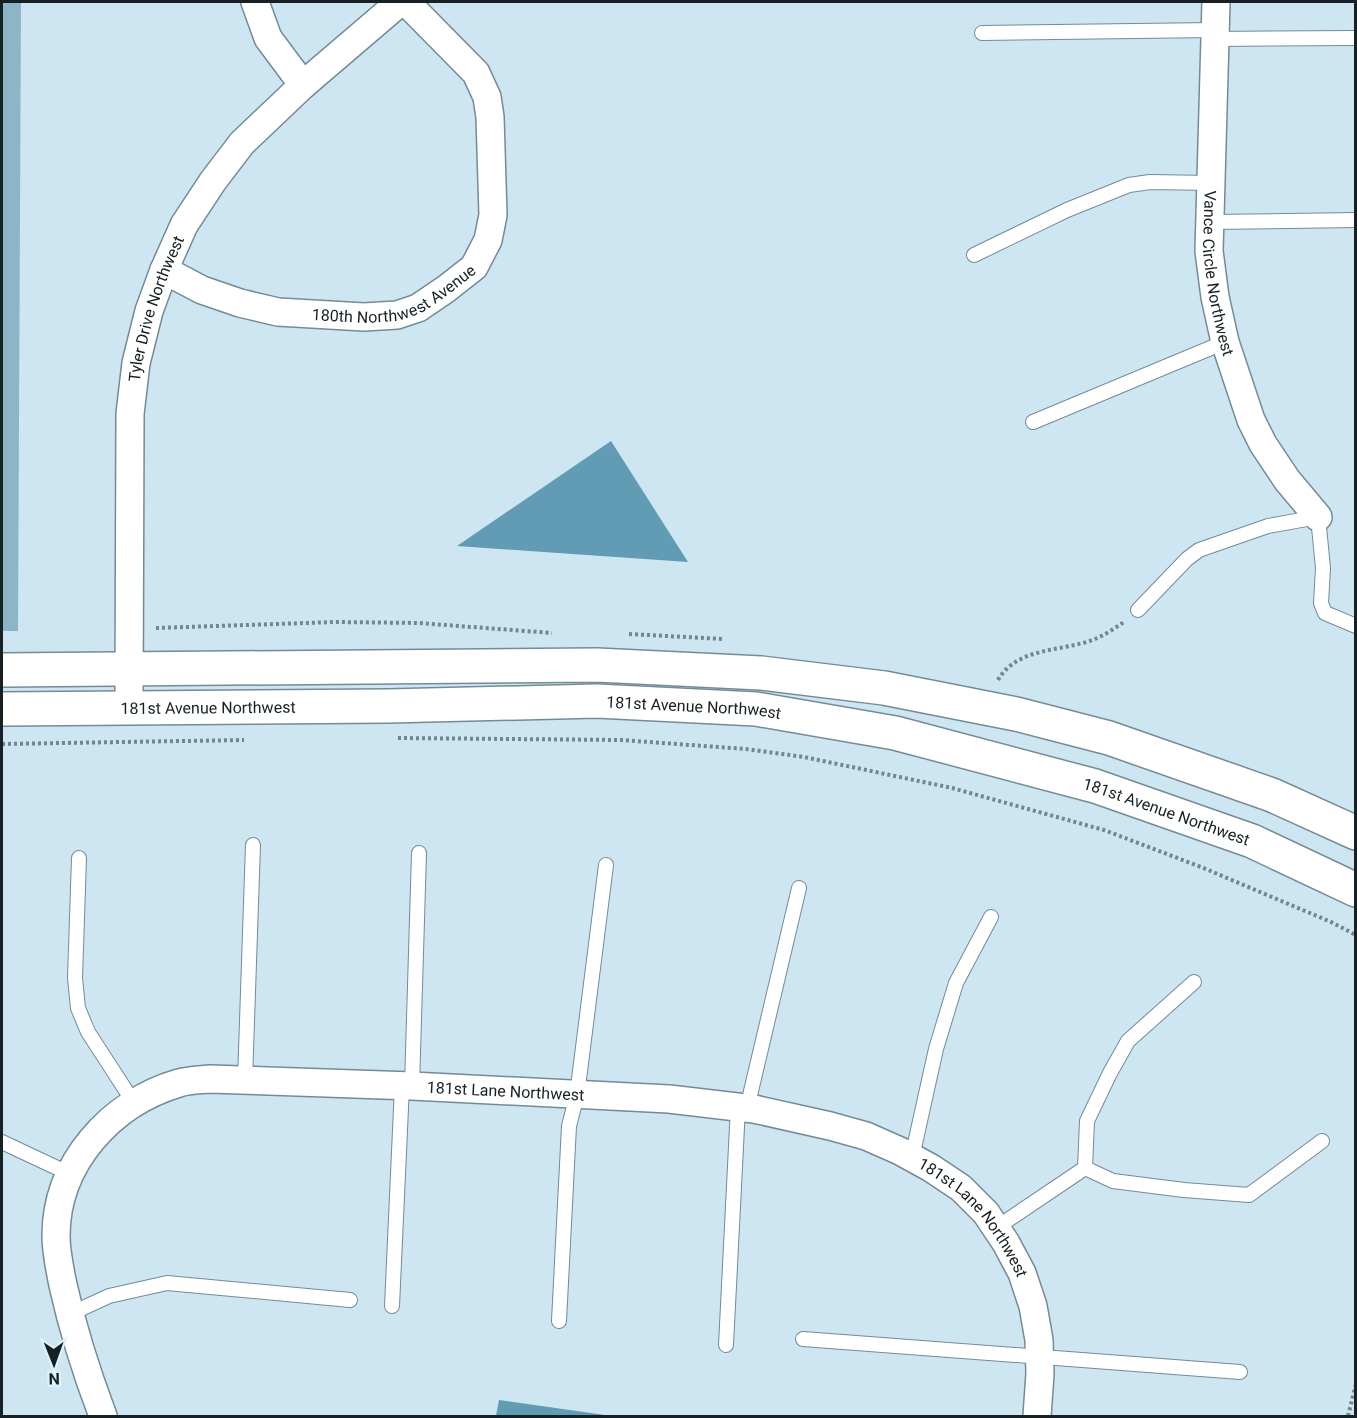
<svg xmlns="http://www.w3.org/2000/svg" width="1357" height="1418" viewBox="0 0 1357 1418" font-family="Roboto,sans-serif">
<style>
.green{fill:#8cb6c8}
.water{fill:#619bb4}
.lines{fill:none;stroke-linecap:round;stroke-linejoin:round}
.service-casing{stroke:#748b96;stroke-width:16}
.minor-casing{stroke:#748b96;stroke-width:30}
.secondary-casing{stroke:#748b96;stroke-width:36}
.path{stroke:#74858c;stroke-width:4;stroke-dasharray:3 3;stroke-linecap:butt}
.service{stroke:#fff;stroke-width:14}
.minor{stroke:#fff;stroke-width:27}
.secondary{stroke:#fff;stroke-width:33}
.labels{text-anchor:middle;stroke-width:6;stroke-linejoin:round;paint-order:stroke}
.street-label{font-size:16px;fill:#172024;stroke:#daf3ff}
</style>
<rect width="100%" height="100%" fill="#cde6f1"/>
<path class="green" d="M2 2H21L18 631H2Z"/>
<g class="water">
<path d="M611 441 688 562 457 546Z"/>
<path d="M499 1400 612 1416H496Z"/>
</g>
<g class="lines">
<defs>
<g id="service">
<path d="M982 33 1215 30"/>
<path d="M1215 39 1356 38"/>
<path d="M1210 222 1356 220"/>
<path d="M974 255 1067 210 1129 185 1150 182 1211 183"/>
<path d="M1033 422 1225 342"/>
<path d="M1138 610 1187 559 1199 550 1268 526 1318 517 1323 568 1321 603 1325 613 1356 626"/>
<path d="M79 858 75 978 78 1008 88 1032 134 1103"/>
<path d="M245 1080 253 845"/>
<path d="M412 1086 419 853"/>
<path d="M747 1108 799 888"/>
<path d="M2 1142 70 1174"/>
<path d="M912 1157 936 1049 956 983 991 917"/>
<path d="M1085 1168 1087 1121 1110 1073 1128 1041 1194 982"/>
<path d="M996 1228 1085 1168 1113 1181 1184 1190 1249 1195 1322 1141"/>
<path d="M392 1306 402 1086"/>
<path d="M70 1314 109 1296 167 1283 350 1300"/>
<path d="M559 1321 569 1126 577 1095 606 865"/>
<path d="M803 1339 1240 1372"/>
<path d="M726 1345 738 1107"/>
</g>
<g id="minor">
<path d="M255 2 268 38 303 85"/>
<path id="s1" d="M1216 2 1209 251 1215 297 1225 342 1251 420 1263 444 1287 480 1318 517"/>
<path id="s2" d="M164 270 202 290 240 303 278 312 364 317 397 315 418 308 446 289 474 267 488 240 493 215 490 117 487 97 476 73 406 2"/>
<path id="s3" d="M129 707 130 414 136 363 149 311 164 270 184 225 213 181 242 143 303 85 400 2"/>
<path id="s4" d="M103 1416C87 1374 73 1330 63 1285 60 1270 56 1252 56 1236 56 1163 111 1103 179 1083 188 1080 200 1080 210 1079L412 1086 669 1099 754 1109 830 1126 866 1136 900 1151 931 1168 961 1188 986 1213 1006 1243 1022 1273 1033 1306 1039 1340 1040 1374 1037 1416"/>
</g>
<g id="secondary">
<path d="M2 670 597 665 761 673 884 688 1016 714 1109 738 1272 795 1356 833"/>
<path id="s5" d="M2 709 388 706 597 701 756 709 895 733 1095 786 1252 841 1356 890"/>
</g>
</defs>
<use href="#service" class="service-casing"/>
<use href="#minor" class="minor-casing"/>
<use href="#secondary" class="secondary-casing"/>
<g class="path">
<path d="M156 628 336 622 419 623 552 633"/>
<path d="M629 634 723 639"/>
<path d="M998 680C1018 646 1063 652 1095 639 1105 635 1115 628 1124 622"/>
<path d="M398 738 621 740 746 749 804 757 952 788 1104 830 1201 867 1331 922 1356 935"/>
<path d="M2 744 244 740"/>
<path d="M1348 1416 1356 1384"/>
</g>
<use href="#service" class="service"/>
<use href="#minor" class="minor"/>
<use href="#secondary" class="secondary"/>
</g>
<g class="labels">
<g class="street-label">
<text dy="6" stroke="none"><textPath href="#s1" startOffset="272">Vance Circle Northwest</textPath></text>
<text dy="6" stroke="none"><textPath href="#s2" startOffset="244">180th Northwest Avenue</textPath></text>
<text dy="6" stroke="none"><textPath href="#s3" startOffset="402">Tyler Drive Northwest</textPath></text>
<text dy="6" stroke="none"><textPath href="#s5" startOffset="206">181st Avenue Northwest</textPath></text>
<text dy="6" stroke="none"><textPath href="#s5" startOffset="692">181st Avenue Northwest</textPath></text>
<text dy="6" stroke="none"><textPath href="#s5" startOffset="1178">181st Avenue Northwest</textPath></text>
<text dy="6" stroke="none"><textPath href="#s4" startOffset="724">181st Lane Northwest</textPath></text>
<text dy="6" stroke="none"><textPath href="#s4" startOffset="1227">181st Lane Northwest</textPath></text>
</g>
</g>
<rect width="1357" height="1418" fill="none" stroke="#172024" stroke-width="6"/>
<g transform="translate(54 1364) rotate(179)" stroke="#daf3ff" stroke-width="4.5" paint-order="stroke">
<path d="M0-4.5L10 22L0 15L-10 22Z" fill="#172024"/>
<text y="-9" font-size="16" font-weight="bold" text-anchor="middle" fill="#172024">N</text>
</g>
</svg>
